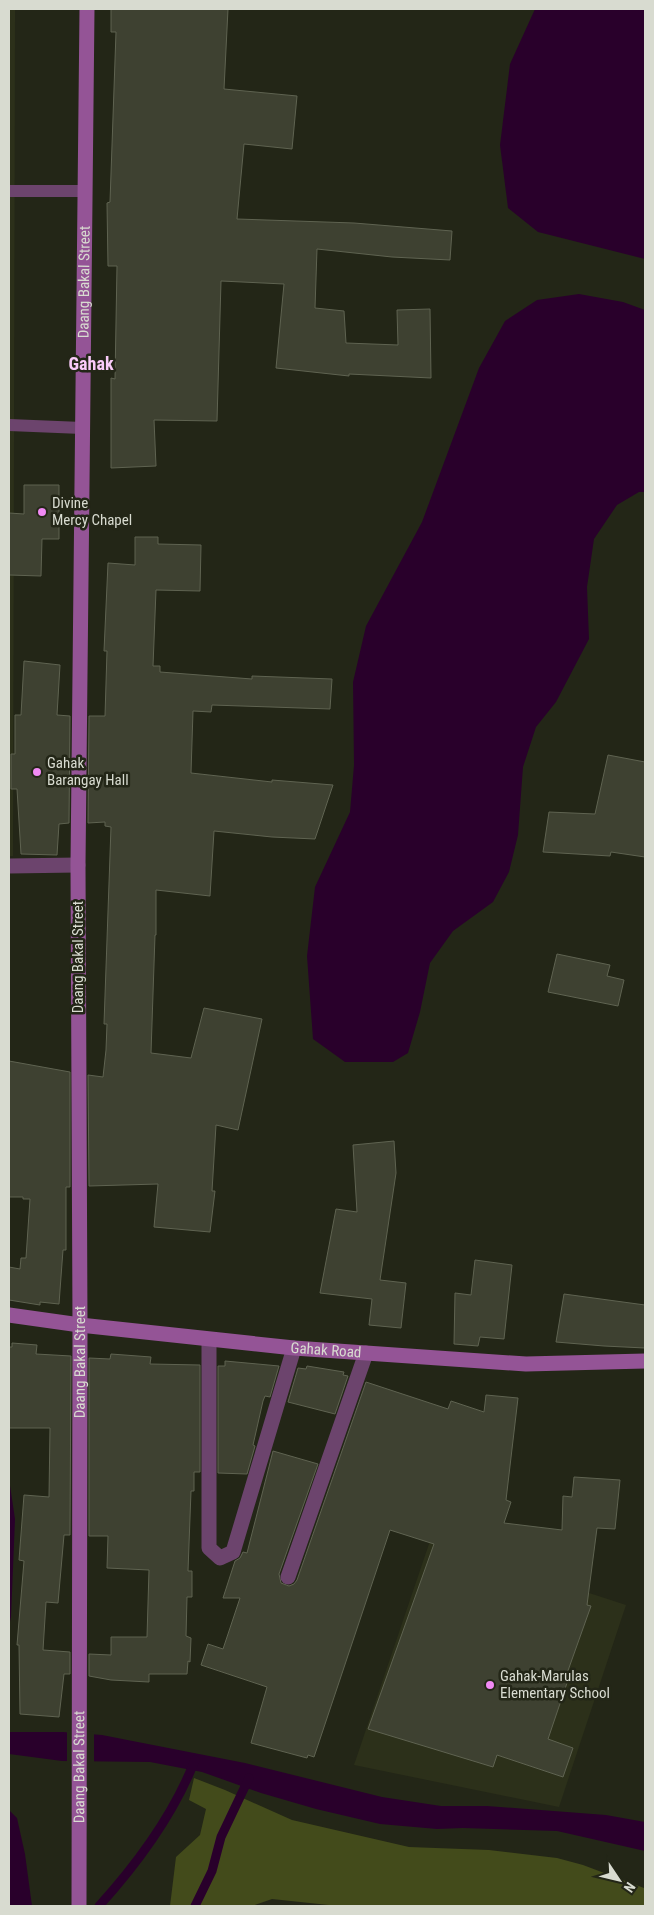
<svg xmlns="http://www.w3.org/2000/svg" width="654" height="1915" viewBox="0 0 654 1915" font-family="'Roboto Condensed',sans-serif">
<style>
.built{fill:#2c301a}
.green{fill:#434b1b}
.water{fill:#29002b}
.pier{fill:#232617}
.lines{fill:none;stroke-linecap:round;stroke-linejoin:round}
.stream{stroke:#29002b;stroke-width:9}
.building{fill:#3e4131;stroke:#5f6351}
.lane{stroke:#6c446d;stroke-width:12}
.street{stroke:#6c446d;stroke-width:15}
.secondary{stroke:#945496;stroke-width:15}
.poi-dot{fill:#f18af4;stroke:#232617;stroke-width:2}
.labels{text-anchor:middle;stroke-width:5;stroke-linejoin:round;paint-order:stroke}
.street-label{font-size:15px;fill:#d8dbd0;stroke:#232617}
.poi-label{font-size:15px;fill:#d8dbd0;stroke:#232617;text-anchor:start}
.quarter-label{font-size:18px;font-weight:bold;fill:#f9cbf9;stroke:#232617}
</style>
<rect width="100%" height="100%" fill="#232617"/>
<g class="built">
<path d="M9 9H15L13 856H9Z"/>
<path d="M430 1541 626 1605 559 1807 354 1765Z"/>
</g>
<path class="green" d="M194 1778 225 1790 292 1820 409 1847 489 1850 557 1858 583 1865 644 1888 645 1906H338L272 1899 252 1906H170L176 1857 200 1835 206 1809 189 1800Z"/>
<g class="water">
<path d="M535 9H645V259L538 232 508 208 500 145 510 64Z"/>
<path d="M579 294 623 302 645 310V492H639L617 505 594 539 587 587 589 639 556 702 536 727 523 767 518 835 509 872 493 902 453 931 430 963 420 1012 408 1053 393 1062H345L313 1039 307 956 315 887 350 812 354 765 353 682 366 626 422 522 479 368 505 321 537 300Z"/>
<path d="M9 1479 15 1519 11 1617 9 1626Z"/>
<path d="M9 1732H63L102 1735 245 1763 382 1797 441 1806H487L606 1815 645 1822V1851L557 1831 463 1828 437 1829 380 1824 316 1809 261 1793 202 1772 150 1762 62 1761 9 1754Z"/>
<path d="M9 1810 17 1818 25 1854 32 1906H9Z"/>
</g>
<path class="pier" d="M67 1730 94 1732V1764H67Z"/>
<g class="lines">
<g class="stream">
<path d="M99 1906C138 1863 174 1814 195 1760"/>
<path d="M195 1906 212 1871 221 1837 249 1778"/>
</g>
</g>
<g class="building">
<path d="M111 9H228L224 89 297 96 292 149 244 144 237 219 354 223 452 231 450 260 392 257 317 249 315 308 344 311 346 343 398 345 397 310 430 309 431 378 349 374V376L276 368 284 284 221 281 217 421 154 420 156 466 111 468V378L115 379 117 266H108L107 203 110 202 116 32H111Z"/>
<path d="M24 485H59V539H42L41 576 9 575V513L24 514Z"/>
<path d="M135 537H158V544L201 545 200 591 156 590 153 666H160V672L252 679V676L332 679 330 709 212 705 211 712 193 711 191 773 272 782V780L333 785 315 839 272 837 214 831 210 896 156 890V935H155L151 1053 191 1058 204 1008 262 1019 238 1130 216 1125 212 1191H215L210 1232 154 1227 158 1184 89 1186 88 1075 103 1077 106 1050 107 1024H104L111 827 105 826V822L88 823 89 716H105L107 651H104L108 563 135 565Z"/>
<path d="M24 661 60 665 57 715 70 716 69 823 59 824 57 855 21 854 17 789H11V754H15V715H21Z"/>
<path d="M608 755 645 762V857L611 852 610 856 543 852 549 812 595 814Z"/>
<path d="M557 954 610 965 607 976 624 980 618 1006 548 992Z"/>
<path d="M9 1061 70 1072V1187H66V1250H63L59 1304 40 1302V1305L9 1300V1267L20 1269 21 1258H26L30 1199H23V1197H9Z"/>
<path d="M394 1141 396 1173 380 1280 406 1283 401 1328 369 1325 372 1299 320 1293 336 1209 357 1212 353 1145Z"/>
<path d="M475 1260 512 1265 504 1339 480 1337 478 1346 454 1344 455 1293 471 1295Z"/>
<path d="M564 1294 645 1305V1348L604 1346 556 1342Z"/>
<path d="M12 1343 37 1345 36 1354 71 1356 70 1535H64L58 1603 46 1602 43 1650 70 1652V1674H64L59 1717 20 1714 19 1645H17L24 1561 19 1560 24 1495 49 1497 50 1428H9V1347H12Z"/>
<path d="M111 1354 151 1357 150 1364 200 1365V1472H194V1491H191L188 1571H192V1597H187L186 1636 191 1638 190 1662 188 1661 187 1674H149V1682L111 1680 89 1676V1654L111 1655V1637H147L149 1570 107 1568 108 1536H89V1358L110 1359Z"/>
<path d="M225 1361 279 1366 270 1397 265 1396 263 1401 253 1445 255 1446 247 1474 218 1473V1366H225Z"/>
<path d="M307 1366 344 1372 343 1375 348 1376 335 1414 288 1402 298 1368 306 1369Z"/>
<path d="M366 1382 448 1409 451 1401 484 1412 486 1395 518 1398 506 1500 511 1502 504 1523 562 1530 563 1496 572 1497 574 1477 620 1480 615 1529 597 1528 587 1605 591 1606 565 1679 568 1680 548 1739 573 1748 563 1777 497 1755 493 1767 368 1729 434 1544 390 1530 314 1757 308 1755 307 1758 251 1743 267 1687 201 1665 208 1644 223 1649 240 1598H223L235 1561 240 1558 243 1552 247 1553 273 1451 318 1464 279 1574 281 1583 289 1586 294 1584 297 1580Z"/>
</g>
<g class="lines">
<g class="lane">
<path d="M9 191H85"/>
<path d="M9 425 82 428"/>
</g>
<g class="street">
<path d="M9 866 78 865"/>
<path d="M209 1340V1548L220 1558 233 1552 294 1348"/>
<path d="M288 1577 366 1353"/>
</g>
<g class="secondary">
<path id="s1" d="M9 1315 80 1325 294 1348 526 1364 645 1361"/>
<path id="s2" d="M79 1906 80 1325 78 865 87 9"/>
</g>
</g>
<g class="poi-dot">
<circle cx="42" cy="512" r="5"/>
<circle cx="37" cy="772" r="5"/>
<circle cx="490" cy="1685" r="5"/>
</g>
<g class="labels">
<g class="street-label">
<text dy="5" stroke="none"><textPath href="#s2" startOffset="1624">Daang Bakal Street</textPath></text>
<text transform="translate(78 957) rotate(-90)" y="5">Daang Bakal Street</text>
<text dy="5" stroke="none"><textPath href="#s1" startOffset="319">Gahak Road</textPath></text>
<text dy="5" stroke="none"><textPath href="#s2" startOffset="544">Daang Bakal Street</textPath></text>
<text dy="5" stroke="none"><textPath href="#s2" startOffset="139">Daang Bakal Street</textPath></text>
</g>
<g class="poi-label">
<text x="52" y="508">Divine<tspan x="52" dy="17">Mercy Chapel</tspan></text>
<text x="47" y="768">Gahak<tspan x="47" dy="17">Barangay Hall</tspan></text>
<text x="500" y="1681">Gahak-Marulas<tspan x="500" dy="17">Elementary School</tspan></text>
</g>
<g class="quarter-label">
<text x="91" y="370">Gahak</text>
</g>
</g>
<rect width="654" height="1915" fill="none" stroke="#d8dbd0" stroke-width="20"/>
<g transform="translate(619 1880) rotate(125)" stroke="#232617" stroke-width="4" paint-order="stroke">
<path d="M0-4L9 19L0 12L-9 19Z" fill="#d8dbd0"/>
<text y="-8" font-size="14" font-weight="bold" text-anchor="middle" fill="#d8dbd0">N</text>
</g>
</svg>
